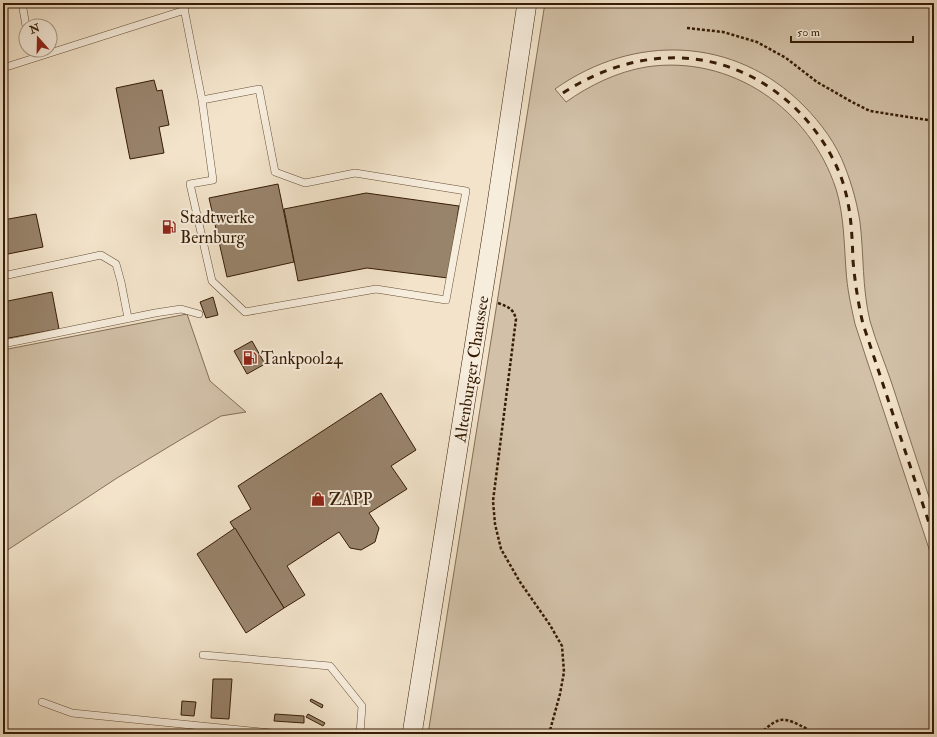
<svg xmlns="http://www.w3.org/2000/svg" width="937" height="737" viewBox="0 0 937 737" font-family="'IM FELL Double Pica',serif">
<style>
.green{fill:#d2c1a8;stroke:#846e56}
.building{fill:#98836b;stroke:#361c04}
.lines{fill:none;stroke-linecap:round;stroke-linejoin:round}
.lane-casing{stroke:#654e36;stroke-width:8}
.secondary-casing{stroke:#361c04;stroke-width:20}
.path{stroke:#361c04;stroke-width:2.5;stroke-dasharray:3 2;stroke-linecap:butt}
.lane{stroke:#f7eddd;stroke-width:7}
.secondary{stroke:#f7eddd;stroke-width:19}
.rail{stroke:#361c04;stroke-width:3;stroke-dasharray:7 7;stroke-linecap:butt}
.labels{text-anchor:middle;stroke-width:4;stroke-linejoin:round;paint-order:stroke}
.poi-label{font-size:17px;fill:#361c04;stroke:#f7eddd;text-anchor:start}
.street-label{font-size:17px;fill:#361c04;stroke:#f7eddd}
</style>
<rect width="100%" height="100%" fill="#f2e3ca"/>
<filter id="stains"><feTurbulence type="fractalNoise" baseFrequency=".005" numOctaves="4"/><feColorMatrix values="0 0 0 0 .2 0 0 0 0 .09 0 0 0 0 .02 0 0 0 .5 -.17"/></filter>
<radialGradient id="worn" r=".72"><stop offset=".6" stop-color="#630" stop-opacity="0"/><stop offset="1" stop-color="#630" stop-opacity=".3"/></radialGradient>
<g class="green">
<path d="M545 3H934V512C920 470 906 427 892 384 885 363 876 342 870 321 862 288 864 255 860 222 857 203 852 185 845 167 837 145 821 123 804 106 735 36 634 33 555 89L566 102C590 85 617 72 646 67 731 54 810 109 836 189 844 215 844 243 846 270 847 288 851 306 855 324L934 564V734H428Z"/>
<path d="M187 314 210 381 246 412 221 416 180 440 117 478 3 553V350Z"/>
</g>
<g class="building">
<path d="M154 80 157 91 162 90 169 125 159 127 164 153 130 159 116 88Z"/>
<path d="M278 184 294 262 227 277 209 198Z"/>
<path d="M366 193 459 206 448 278 367 268 298 281 284 209Z"/>
<path d="M36 214 43 247 3 255V220Z"/>
<path d="M52 292 59 329 3 339V302Z"/>
<path d="M213 297 218 315 206 318 200 302Z"/>
<path d="M252 341 265 364 247 374 234 351Z"/>
<path d="M381 393 416 450 391 466 407 489 369 513 379 528 375 542 361 550 350 548 339 532 287 566 305 595 284 608 230 522 251 509 238 486Z"/>
<path d="M235 528 284 608 246 633 197 554Z"/>
<path d="M213 679H232L229 719 211 718Z"/>
<path d="M311 699 323 705 322 708 310 701Z"/>
<path d="M182 701 196 702 194 716 181 715Z"/>
<path d="M275 714 304 716V723L274 721Z"/>
<path d="M308 714 325 723 323 726 306 717Z"/>
</g>
<g class="lines">
<defs>
<g id="lane">
<path d="M22 3 26 26"/>
<path d="M183 3 202 100 213 180 190 184 212 281 245 312 376 289 446 300 466 191 355 173 305 183 275 172 259 89 202 100"/>
<path d="M3 68 185 10"/>
<path d="M3 276 101 255 116 264 121 282 128 318"/>
<path d="M3 344 155 313 181 309 199 314"/>
<path d="M203 655 330 666 362 706 360 734"/>
<path d="M42 702 72 713 281 734"/>
</g>
<path id="secondary" d="M412 734 494 223 527 3"/>
</defs>
<use href="#lane" class="lane-casing"/>
<use href="#secondary" class="secondary-casing"/>
<g class="path">
<path d="M687 28 723 32 757 42 786 58 817 82 852 102 870 111 934 121"/>
<path d="M498 303C508 307 513 308 516 319L493 501 495 524 501 549 520 582 550 625 562 646 564 672 560 694 549 734"/>
<path d="M760 734C779 715 785 717 807 729L809 734"/>
</g>
<use href="#lane" class="lane"/>
<use href="#secondary" class="secondary"/>
<path class="rail" d="M563 93C638 44 727 44 794 107 815 127 831 151 841 177 851 205 852 232 853 261 855 282 858 303 863 324L934 538"/>
</g>
<defs>
<symbol id="fuel-bare" viewBox="-9 -9 18 18"><path d="M-5.5-6h7V0h2V4h1.3V-2.5L3-4.5l.8-.8L6-3V5H2.5V1h-1V6h-7ZM-4.2-4.7v3.2H.2V-4.7Z" fill="#8f2418" stroke="#f7eddd" stroke-width="2.5" paint-order="stroke"/></symbol>
<symbol id="shop-bare" viewBox="-9 -9 18 18"><path d="M-5-2.5h2.3a2.7 3.5 0 0 1 5.4 0H5L5.5 6h-11ZM-1.5-2.5h3a1.5 2.3 0 0 0-3 0Z" fill="#8f2418" stroke="#f7eddd" stroke-width="2.5" paint-order="stroke"/></symbol>
</defs>
<g fill-rule="evenodd">
<use href="#fuel-bare" x="159" y="217" width="20" height="20"/>
<use href="#fuel-bare" x="240" y="348" width="20" height="20"/>
<use href="#shop-bare" x="308" y="489" width="20" height="20"/>
</g>
<g class="labels">
<g class="poi-label">
<text x="180" y="223">Stadtwerke<tspan x="180" dy="20">Bernburg</tspan></text>
<text x="261" y="364">Tankpool24</text>
<text x="329" y="505">ZAPP</text>
</g>
<g class="street-label">
<text transform="translate(471 369) rotate(-81)" y="6">Altenburger Chaussee</text>
</g>
</g>
<rect width="937" height="737" fill="none" stroke="#f2e3ca" stroke-width="16"/>
<rect x="4" y="4" width="929" height="729" fill="none" stroke="#361c04" stroke-width="2"/>
<rect x="8" y="8" width="921" height="721" fill="none" stroke="#361c04"/>
<g transform="translate(38 38) rotate(340)"><circle r="19" fill="#f7eddd" stroke="#aa9986"/>
<path d="M0-3L7 15L0 10L-7 15Z" fill="#8f2418"/>
<text y="-6" font-size="11" font-weight="bold" text-anchor="middle" fill="#361c04">N</text>
</g>
<path d="M791 36v6h122v-6" fill="none" stroke="#361c04" stroke-width="2"/>
<text x="797" y="36" font-size="12" fill="#361c04" stroke="#f7eddd" stroke-width="3" paint-order="stroke">50 m</text>
<rect width="100%" height="100%" filter="url(#stains)"/>
<rect width="100%" height="100%" fill="url(#worn)"/>
</svg>
